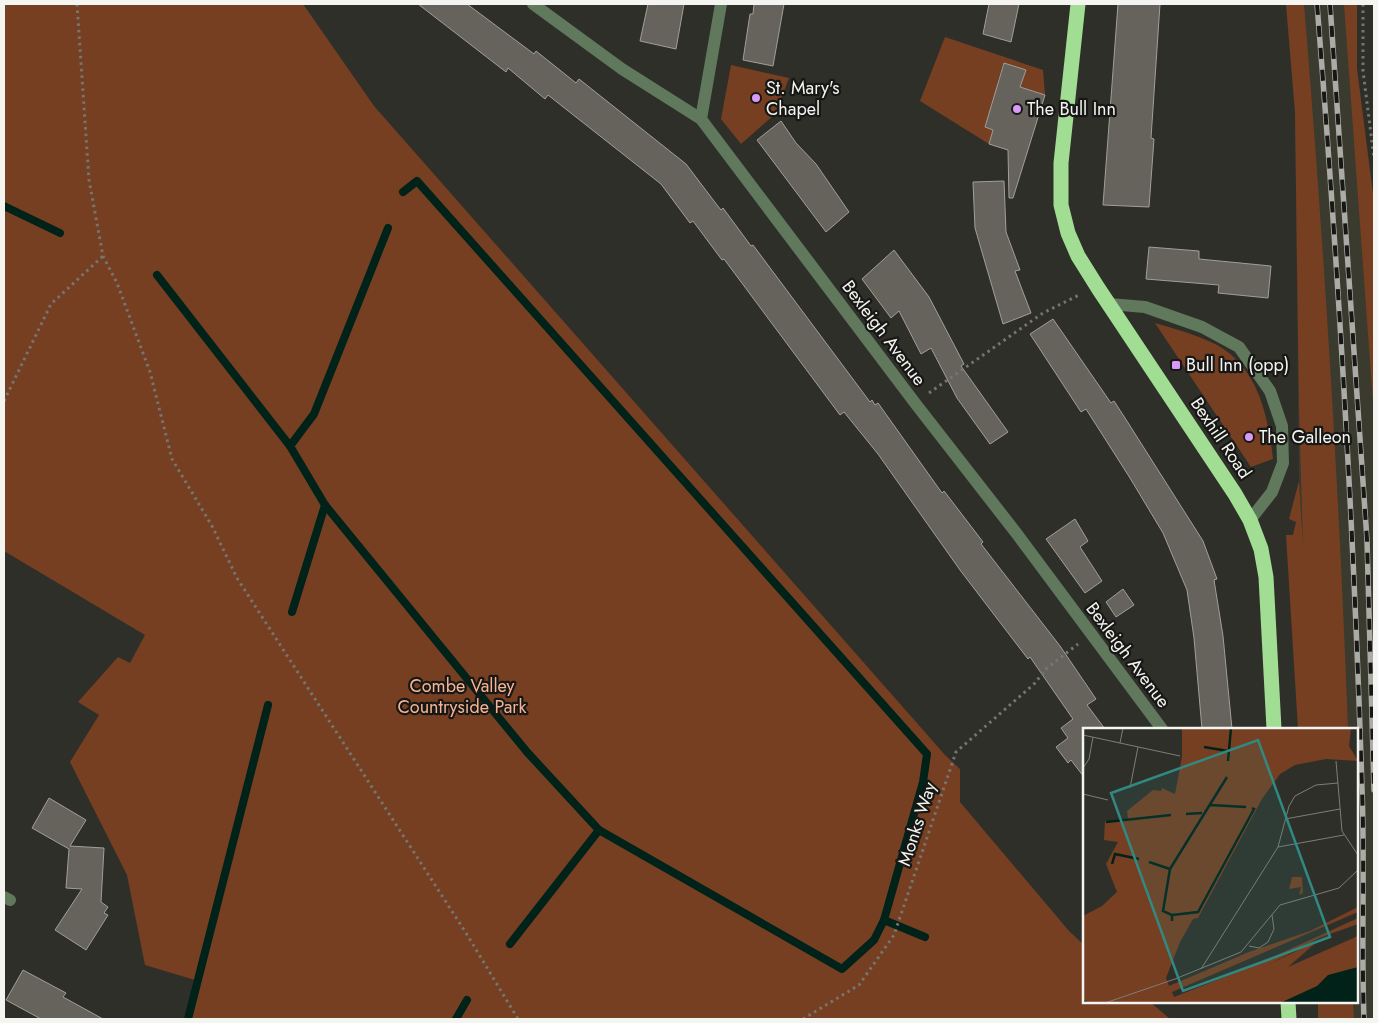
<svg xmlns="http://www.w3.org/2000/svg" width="1378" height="1023" viewBox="0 0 1378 1023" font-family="Jost,sans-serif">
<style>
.built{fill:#3a3a2f}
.green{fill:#763f22}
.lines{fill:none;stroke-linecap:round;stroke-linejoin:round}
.stream{stroke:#002219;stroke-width:8}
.building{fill:#66635d;stroke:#a29e98}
.path{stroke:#767671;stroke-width:3;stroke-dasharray:2.5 4;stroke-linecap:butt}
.minor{stroke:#60785b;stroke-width:12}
.highway{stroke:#a2dd94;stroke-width:15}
.rail-casing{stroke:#acaca7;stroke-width:5.5}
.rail{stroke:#171715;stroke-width:4;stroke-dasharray:11;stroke-linecap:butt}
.poi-dot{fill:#d99af7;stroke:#171715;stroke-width:2}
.labels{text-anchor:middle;stroke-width:4.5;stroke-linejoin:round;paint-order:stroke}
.poi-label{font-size:18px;fill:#f4f4f0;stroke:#171715;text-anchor:start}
.street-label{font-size:18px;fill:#f4f4f0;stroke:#171715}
.park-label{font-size:18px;fill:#f5b494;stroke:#171715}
.inset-river{fill:none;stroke:#002219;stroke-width:2.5}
.inset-road{fill:none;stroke:#7e7e79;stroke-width:1}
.view{fill:#318982;fill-opacity:0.15;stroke:#318982;stroke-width:2.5}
.inset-edge{fill:none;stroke:#f4f4f0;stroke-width:2.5}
</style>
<rect width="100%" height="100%" fill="#2f2f2a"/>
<path class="built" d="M1286 4H1357V69L1374 202V1019H1318V1002H1357V729H1313L1299 481 1295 112Z"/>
<g class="green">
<path d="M4 4H303L374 106 945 755 960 769V802L1069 931 1084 945V1002H1150L1170 1019H185L195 980 145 965 127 875 70 762 99 715 78 702 118 657 130 663 145 635 4 551Z"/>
<path d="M1286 4H1304C1324 245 1339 487 1348 729H1298L1286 535H1293L1296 522 1289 519 1299 481 1303 545 1299 408 1295 112Z"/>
<path d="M1344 4H1357V69L1374 202V417Z"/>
<path d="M945 37 1043 70 1045 95 1020 87 1026 70 1003 64 997 84 1000 86 985 127 993 130 989 144 920 101Z"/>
<path d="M731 65 789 78 775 114 741 144 721 119Z"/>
<path d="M1155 323C1175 329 1198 335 1217 345 1258 368 1268 415 1273 459L1251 467Z"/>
<path d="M1318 1002H1353L1354 1019H1318Z"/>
</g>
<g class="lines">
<g class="stream">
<path d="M403 192 417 181 927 754 923 782 884 920"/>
<path d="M4 206 60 233"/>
<path d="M157 275 290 446 325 505 527 752 599 830 842 969 874 940 884 920 925 937"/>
<path d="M290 446 314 414 388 228"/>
<path d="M292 612 325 505"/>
<path d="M510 944 599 830"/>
<path d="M188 1019 268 705"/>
<path d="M456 1019 467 1000"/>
</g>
</g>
<g class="building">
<path d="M418 4H467L534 54 536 51 576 83 579 79 686 164 717 205 721 210 723 208 751 246 753 245 870 402 872 400 875 405 878 403 942 493 944 491 983 542 981 544 1060 646 1096 699 1087 705 1105 729H1084V777L1071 760 1068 763 1056 747 1068 738 1061 728 1073 719 1030 657 1028 659 960 570 878 454 844 412 840 415 724 259 722 260 693 221 690 223 661 184 548 95 545 99 508 68 506 72Z"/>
<path d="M648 4H684L676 49 640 41Z"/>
<path d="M754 4H784L773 66 743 60 750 14H753Z"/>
<path d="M989 4H1019L1011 42 983 34Z"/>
<path d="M1118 4H1160L1151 138 1154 139 1149 207 1103 205Z"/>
<path d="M1004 63 1026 70 1020 87 1045 95 1013 198H1009L1008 150 989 144 993 130 985 127Z"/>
<path d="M781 121 796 143 816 164 849 212 826 232 757 140Z"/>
<path d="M1004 181 1006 232 1020 270 1015 271 1031 313 1003 324 975 228 973 182Z"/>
<path d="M1149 247 1199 251V259L1271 266 1268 298 1218 293 1219 285 1146 279Z"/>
<path d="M894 250 929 297 964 364 961 366 1008 432 990 444 957 398 931 348 921 354 899 311 891 318 862 279Z"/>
<path d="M1053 319 1111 403 1114 401 1125 418 1203 541 1217 579 1214 580 1223 636 1232 729H1202L1194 638 1187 590 1163 533 1130 478 1086 409 1081 412 1030 334Z"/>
<path d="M1075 519 1088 541 1080 547 1102 581 1085 593 1046 539Z"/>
<path d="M1123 589 1134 605 1116 617 1106 602Z"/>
<path d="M49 798 86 820 70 846 104 848 101 902 108 907 104 913 108 915 86 950 55 930 82 889 66 888 69 849 32 828Z"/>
<path d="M23 970 66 993 63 997 103 1019H41L6 1000Z"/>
</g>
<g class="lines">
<g class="path">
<path d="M77 4 89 180 103 256 117 283 150 372 172 459 212 526 237 578 466 933 518 1019"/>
<path d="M1363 4V71L1374 158"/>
<path d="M929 393 1043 313 1081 294"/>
<path d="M4 401 51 304 103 256"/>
<path d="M803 1019 859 985 894 935 956 752 1034 684 1047 668 1078 644"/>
</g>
<g class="minor">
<path d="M533 4 622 69 701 119 915 403 1017 534 1162 729"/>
<path d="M701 119 721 4"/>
<path d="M1109 304 1145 307 1202 327 1239 347 1270 391 1282 426 1283 463 1272 492 1250 520"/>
<path d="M4 897 10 900"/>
</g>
<g class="highway">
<path d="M1078 4 1061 163V205L1068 233 1078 256 1098 288 1235 494 1250 520 1261 549 1266 577 1274 729"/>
<path d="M1288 1002 1289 1019"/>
</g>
<defs>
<g id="rail">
<path d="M1317 4C1338 265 1354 527 1362 789 1365 866 1361 943 1364 1019"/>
<path d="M1330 4 1367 540 1374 790"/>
</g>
</defs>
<use href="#rail" class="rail-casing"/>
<use href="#rail" class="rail"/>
</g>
<g class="poi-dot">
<circle cx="756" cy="98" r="5"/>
<circle cx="1017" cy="109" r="5"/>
<rect x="1171" y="360" width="10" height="10" rx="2.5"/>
<circle cx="1249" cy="437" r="5"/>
</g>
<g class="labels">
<g class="poi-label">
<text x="766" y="94">St. Mary's<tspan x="766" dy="21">Chapel</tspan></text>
<text x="1027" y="115">The Bull Inn</text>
<text x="1186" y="371">Bull Inn (opp)</text>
<text x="1259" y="443">The Galleon</text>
</g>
<g class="street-label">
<text transform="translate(884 333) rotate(53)" y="6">Bexleigh Avenue</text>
<text transform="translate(1221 438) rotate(56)" y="6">Bexhill Road</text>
<text transform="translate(1128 655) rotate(53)" y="6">Bexleigh Avenue</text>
<text transform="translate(917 824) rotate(-72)" y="6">Monks Way</text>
</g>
<g class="park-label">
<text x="462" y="692">Combe Valley<tspan x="462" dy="21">Countryside Park</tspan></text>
</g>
</g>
<g transform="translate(1083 728)">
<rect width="275" height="275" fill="#2f2f2a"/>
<path d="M99 0H268L266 18 275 33 243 31 212 37 197 46 179 71 115 190 110 191 97 214 83 250 86 258 166 224 227 203 275 179V184L89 264 91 269 170 238 275 190V196L236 210 183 238 236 212 205 239 275 208V275H6L0 271V188L19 178 34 164 23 136 35 114 21 112 22 93 45 91 44 83 70 62 78 63 79 60 92 66 99 29ZM209 149H219L220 165 216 167 218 159 206 161Z" fill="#763f22"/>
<path d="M275 239V275H197L234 258 245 247Z" fill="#002219"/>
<path class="inset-river" d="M121 19 145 23M145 33 148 0M127 77 163 79M103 86 119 85M23 94 88 87M66 134 87 141M29 136 32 126 56 131M89 187 115 184 171 81 169 80M89 193V187L80 183 87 141 144 49"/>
<path class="inset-road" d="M0 7 97 28M37 15 40 0M253 33 259 103 275 127M0 40 6 31 10 9M47 60 55 19M0 66 25 72M202 91 257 81M195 119 261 107M166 218 176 220 185 214 191 201 189 187M118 241 195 119 206 78 212 68 233 57 255 55M22 275 92 251 158 224 197 177 256 160 275 142"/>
<path class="view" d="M175 12 247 209 100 263 28 65Z"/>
<rect width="275" height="275" class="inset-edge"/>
</g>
<rect width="1378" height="1023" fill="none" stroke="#f4f4f0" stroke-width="10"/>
</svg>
